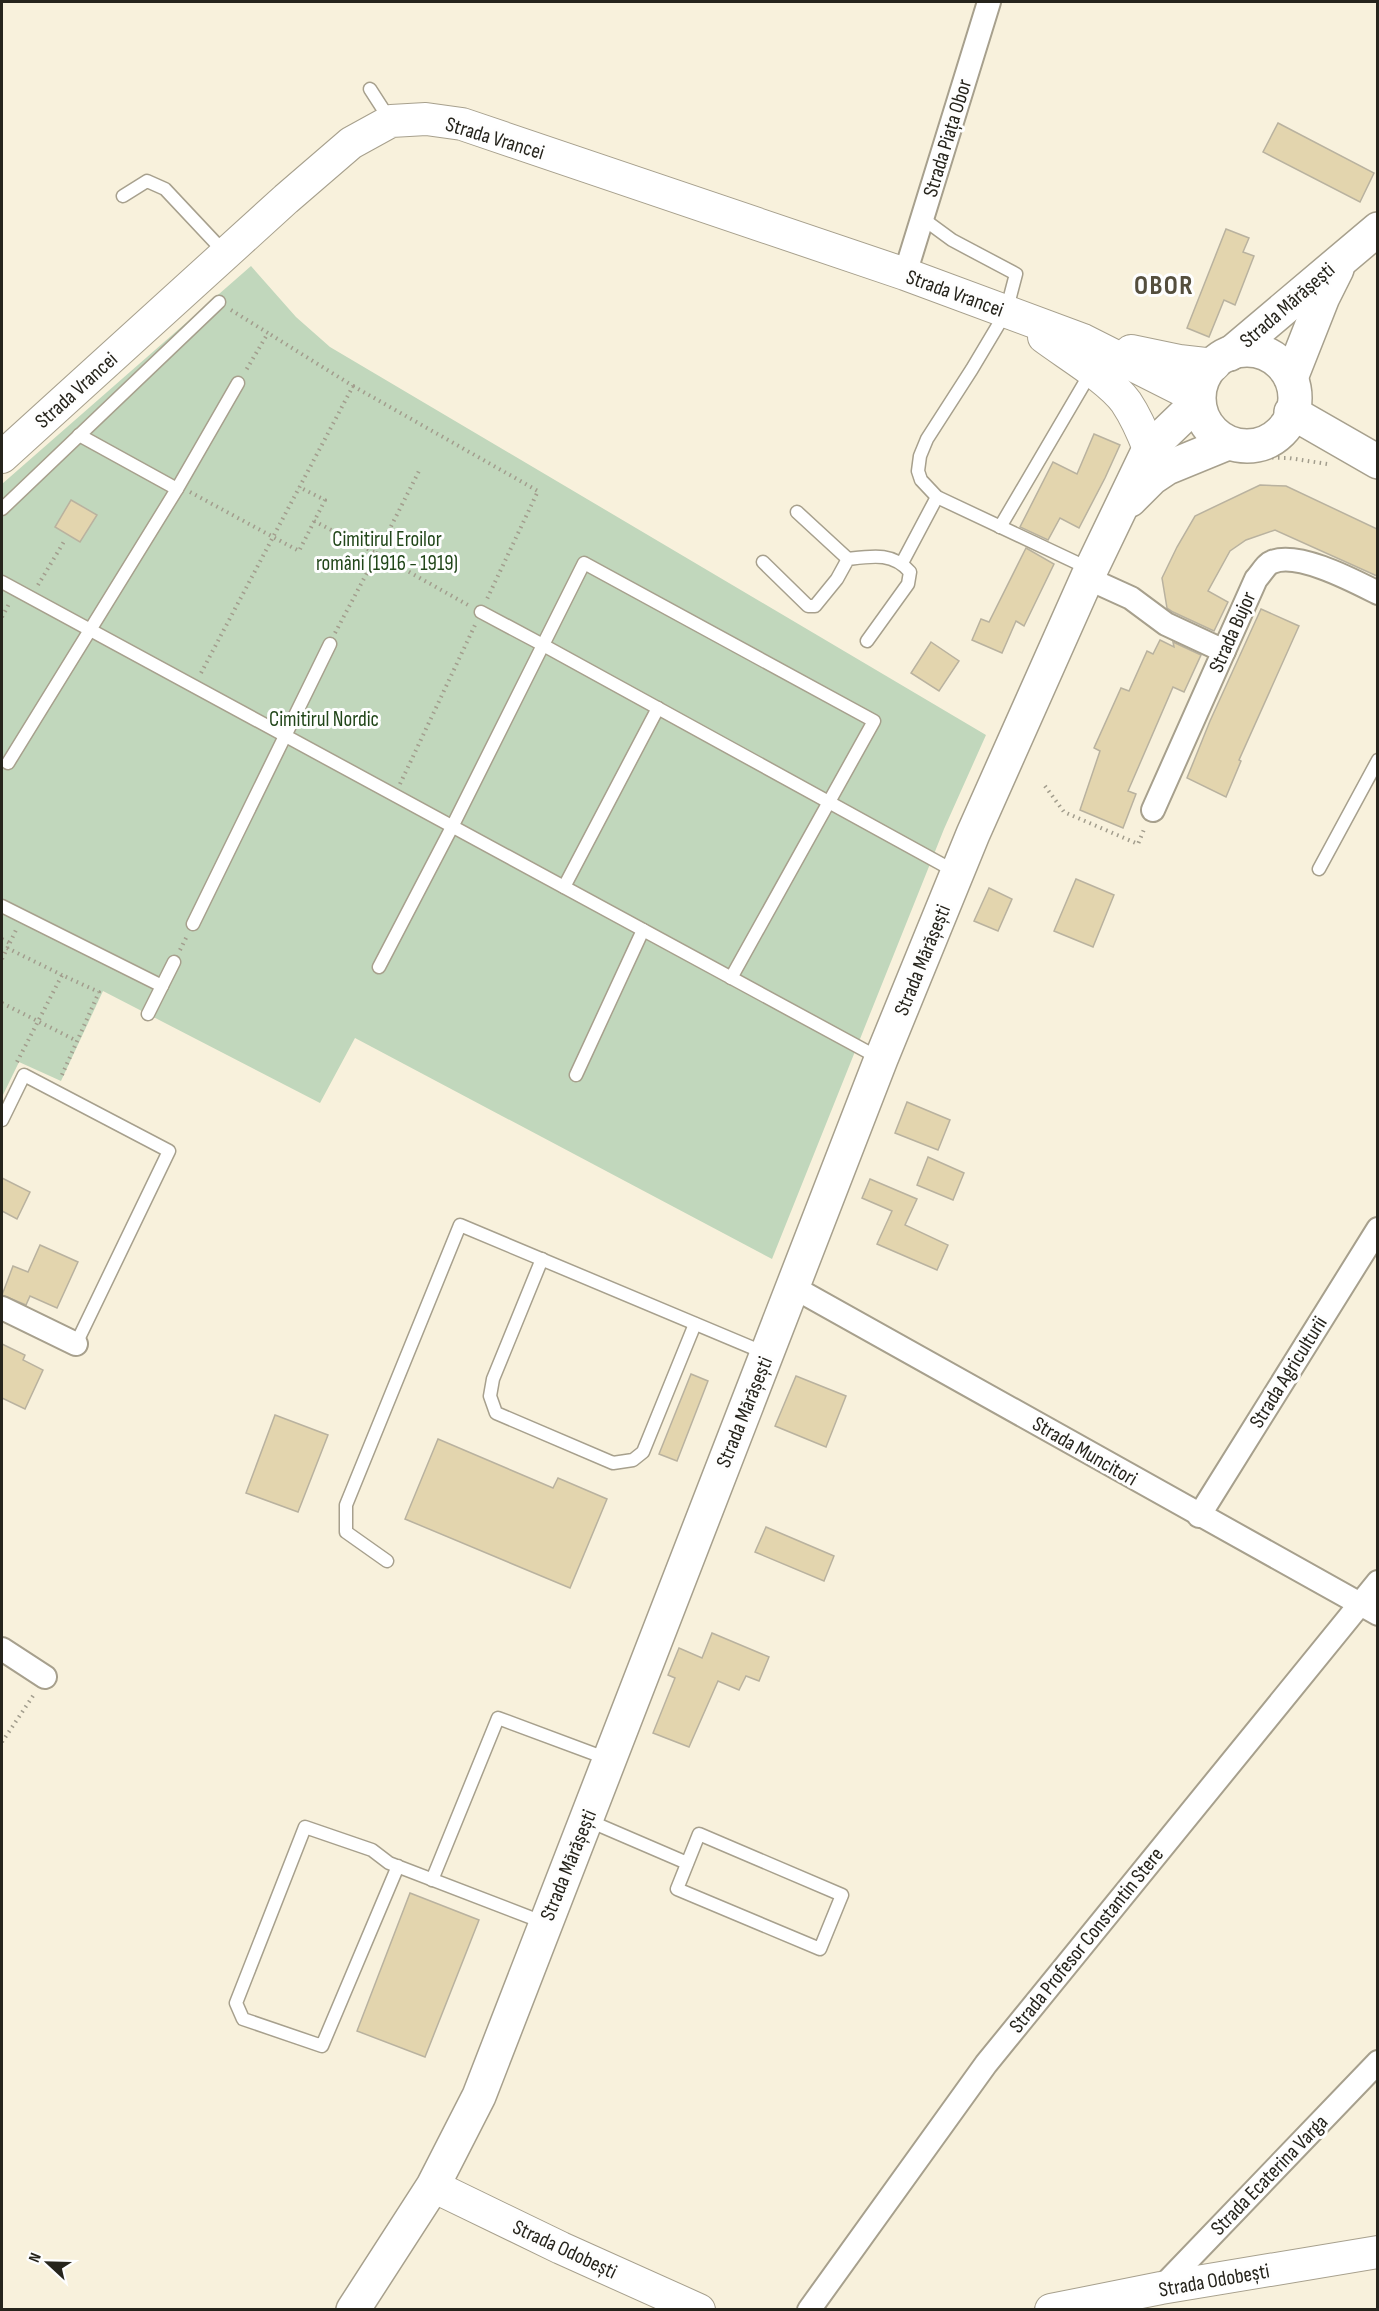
<svg xmlns="http://www.w3.org/2000/svg" width="1379" height="2311" viewBox="0 0 1379 2311" font-family="'Sofia Sans Condensed',sans-serif">
<style>
.green{fill:#c1d7bc}
.building{fill:#e3d5ae;stroke:#b9b29f;stroke-width:1.5}
.lines{fill:none;stroke-linecap:round;stroke-linejoin:round}
.lane-casing{stroke:#a7a08d;stroke-width:15}
.street-casing{stroke:#a7a08d;stroke-width:26}
.secondary-casing{stroke:#a7a08d;stroke-width:34}
.primary-casing{stroke:#a7a08d;stroke-width:36}
.path{stroke:#a29d8d;stroke-width:4;stroke-dasharray:1.5 4.5;stroke-linecap:butt}
.lane{stroke:#fff;stroke-width:12}
.street{stroke:#fff;stroke-width:22}
.secondary{stroke:#fff;stroke-width:32}
.primary{stroke:#fff;stroke-width:33}
.labels{text-anchor:middle;stroke-width:6;stroke-linejoin:round;paint-order:stroke}
.street-label{font-size:21px;fill:#26241c;stroke:#fefefe}
.park-label{font-size:21px;fill:#214619;stroke:#fefefe}
.district-label{font-size:27px;font-weight:bold;letter-spacing:1.5px;fill:#544e3d;stroke:#fefefe}
</style>
<rect width="100%" height="100%" fill="#f8f1dc"/>
<path class="green" d="M251 266 296 317 330 347 986 735 944 829 772 1259 355 1038 320 1103 103 991 61 1081 19 1062 2 1097V484Z"/>
<g class="building">
<path d="M1278 123 1374 173 1360 202 1263 152Z"/>
<path d="M1226 229 1249 238 1243 252 1254 256 1235 305 1224 300 1209 337 1187 328Z"/>
<path d="M1094 434 1120 445 1105 478 1079 528 1060 518 1048 540 1020 527 1053 462 1077 474Z"/>
<path d="M1260 485 1286 486 1377 529V576L1275 530 1246 540 1230 551 1208 591 1228 602 1214 631 1173 612 1167 608 1162 578 1177 547 1195 516Z"/>
<path d="M71 500 97 515 80 542 55 527Z"/>
<path d="M1026 548 1054 564 1024 626 1016 621 1002 653 972 640 981 619 989 622Z"/>
<path d="M1261 609 1299 626 1239 760 1241 761 1226 797 1187 778 1210 721Z"/>
<path d="M1160 640 1174 647 1173 642 1201 655 1184 692 1173 687 1128 791 1136 794 1123 828 1080 810 1100 751 1094 748 1121 688 1129 691 1147 651 1153 654Z"/>
<path d="M931 642 959 661 939 691 911 673Z"/>
<path d="M1076 879 1114 895 1093 947 1054 931Z"/>
<path d="M989 888 1012 899 998 931 974 921Z"/>
<path d="M907 1102 950 1120 938 1150 895 1133Z"/>
<path d="M928 1157 964 1173 953 1200 917 1185Z"/>
<path d="M2 1178 30 1192 17 1219 2 1211Z"/>
<path d="M870 1179 917 1199 905 1225 948 1245 937 1270 877 1244 892 1211 862 1198Z"/>
<path d="M40 1245 78 1262 57 1308 30 1296 26 1305 2 1295 13 1266 28 1272Z"/>
<path d="M2 1344 25 1355 23 1360 43 1370 25 1409 2 1398Z"/>
<path d="M691 1374 708 1381 677 1461 659 1454Z"/>
<path d="M796 1376 846 1396 826 1447 775 1426Z"/>
<path d="M275 1415 328 1435 298 1512 246 1493Z"/>
<path d="M438 1439 553 1488 558 1478 607 1499 570 1588 405 1519Z"/>
<path d="M766 1527 834 1556 824 1581 755 1552Z"/>
<path d="M712 1633 769 1657 759 1681 746 1676 739 1690 718 1681 689 1747 653 1733 675 1678 668 1675 679 1648 702 1658Z"/>
<path d="M410 1893 479 1920 425 2057 357 2031Z"/>
</g>
<g class="lines">
<defs>
<g id="lane">
<path d="M370 89 390 120"/>
<path d="M123 196 147 181 165 189 226 254"/>
<path d="M922 218 952 240 1016 274 1006 312 972 369 927 439 920 456 918 471 921 480 937 497 1090 569"/>
<path d="M177 489 238 383"/>
<path d="M2 509 219 302"/>
<path d="M797 512 848 559"/>
<path d="M1000 527 1091 372"/>
<path d="M763 562 808 606H815L837 579 848 559C872 556 893 552 910 572L908 584 867 641"/>
<path d="M902 563 937 497"/>
<path d="M2 582 879 1058"/>
<path d="M481 612 543 645 956 872"/>
<path d="M8 763 177 489 79 435"/>
<path d="M1319 869 1378 760"/>
<path d="M564 887 658 708"/>
<path d="M2 906 162 986 174 962"/>
<path d="M193 924 330 644"/>
<path d="M379 967 452 827 584 563 874 721 731 978"/>
<path d="M148 1014 162 986"/>
<path d="M576 1075 643 930"/>
<path d="M2 1120 24 1075 169 1151 76 1344"/>
<path d="M542 1259 493 1379 490 1396 496 1413 613 1463 633 1460 643 1452 695 1324"/>
<path d="M387 1561 346 1532V1505L460 1225 765 1353"/>
<path d="M587 1820 687 1863"/>
<path d="M699 1834 842 1895 820 1949 677 1889Z"/>
<path d="M398 1866 322 2046 243 2019 236 2003 305 1827 372 1850 389 1863 545 1923"/>
<path d="M432 1880 498 1718 608 1759"/>
</g>
<g id="street">
<path d="M905 274 989 2"/>
<path d="M1087 578 1131 598 1166 624 1224 651"/>
<path d="M1153 810 1256 579C1261 574 1266 564 1272 562 1298 551 1354 581 1378 593"/>
<path d="M793 1287 1378 1614"/>
<path d="M2 1308 76 1344"/>
<path d="M1199 1516 1378 1229"/>
<path d="M2 1649 45 1677"/>
<path d="M1161 2288 1378 2062"/>
<path d="M809 2310 986 2064 1378 1582"/>
</g>
<g id="secondary">
<path d="M1044 337C1068 355 1109 379 1126 402 1136 417 1143 433 1149 449"/>
<path d="M1131 351 1179 361 1214 365"/>
<path d="M2 457 286 199 351 143 391 121 426 119 462 124 905 274 1083 340 1198 398"/>
<path d="M433 2186 561 2248 699 2310"/>
<path d="M1051 2310 1161 2288 1378 2252"/>
</g>
<g id="primary">
<circle cx="1247" cy="398" r="48"/>
<path d="M1230 354 1378 229"/>
<path d="M1291 378 1323 297 1337 269"/>
<path d="M1291 412 1378 462"/>
<path d="M1130 500 1152 478 1167 468 1228 443"/>
<path d="M353 2310 433 2186 479 2096 881 1059 973 834 1087 578 1149 449 1198 402"/>
</g>
</defs>
<use href="#lane" class="lane-casing"/>
<use href="#street" class="street-casing"/>
<use href="#secondary" class="secondary-casing"/>
<use href="#primary" class="primary-casing"/>
<g class="path">
<path d="M231 310 268 333 245 372"/>
<path d="M353 386 538 491 487 599"/>
<path d="M1248 457 1289 458 1327 464"/>
<path d="M190 492 299 551 325 500 299 487"/>
<path d="M314 521 377 554 419 471"/>
<path d="M38 585 65 540"/>
<path d="M2 617 10 602"/>
<path d="M335 633 377 554 468 605"/>
<path d="M201 673 353 386 268 333"/>
<path d="M400 784 475 625"/>
<path d="M1045 786 1064 812 1138 844 1145 827"/>
<path d="M2 939 10 943"/>
<path d="M7 948 62 975"/>
<path d="M180 950 187 936"/>
<path d="M2 959 17 928"/>
<path d="M2 1003 77 1041"/>
<path d="M17 1062 62 975 99 992 61 1077"/>
<path d="M2 1742 35 1693"/>
</g>
<use href="#lane" class="lane"/>
<use href="#street" class="street"/>
<use href="#secondary" class="secondary"/>
<use href="#primary" class="primary"/>
</g>
<g class="labels">
<g class="street-label">
<text transform="translate(495 138) rotate(17)" y="7">Strada Vrancei</text>
<text transform="translate(947 138) rotate(-73)" y="7">Strada Piața Obor</text>
<text transform="translate(955 293) rotate(20)" y="7">Strada Vrancei</text>
<text transform="translate(1287 305) rotate(-41)" y="7">Strada Mărășești</text>
<text transform="translate(76 390) rotate(-42)" y="7">Strada Vrancei</text>
<text transform="translate(1232 632) rotate(-66)" y="7">Strada Bujor</text>
<text transform="translate(922 960) rotate(-68)" y="7">Strada Mărășești</text>
<text transform="translate(1288 1372) rotate(-58)" y="7">Strada Agriculturii</text>
<text transform="translate(744 1412) rotate(-68)" y="7">Strada Mărășești</text>
<text transform="translate(1085 1451) rotate(30)" y="7">Strada Muncitori</text>
<text transform="translate(568 1865) rotate(-68)" y="7">Strada Mărășești</text>
<text transform="translate(1086 1940) rotate(-51)" y="7">Strada Profesor Constantin Stere</text>
<text transform="translate(1269 2175) rotate(-46)" y="7">Strada Ecaterina Varga</text>
<text transform="translate(565 2249) rotate(25)" y="7">Strada Odobești</text>
<text transform="translate(1214 2280) rotate(-10)" y="7">Strada Odobești</text>
</g>
<g class="park-label">
<text x="387" y="546">Cimitirul Eroilor<tspan x="387" dy="24">români (1916 - 1919)</tspan></text>
<text x="324" y="726">Cimitirul Nordic</text>
</g>
<g class="district-label">
<text x="1164" y="294">OBOR</text>
</g>
</g>
<rect width="1379" height="2311" fill="none" stroke="#26241c" stroke-width="6"/>
<g transform="translate(48 2263) rotate(292)" stroke="#fefefe" stroke-width="4.5" paint-order="stroke">
<path d="M0-4.5L10 22L0 15L-10 22Z" fill="#26241c"/>
<text y="-9" font-size="16" font-weight="bold" text-anchor="middle" fill="#26241c">N</text>
</g>
</svg>
